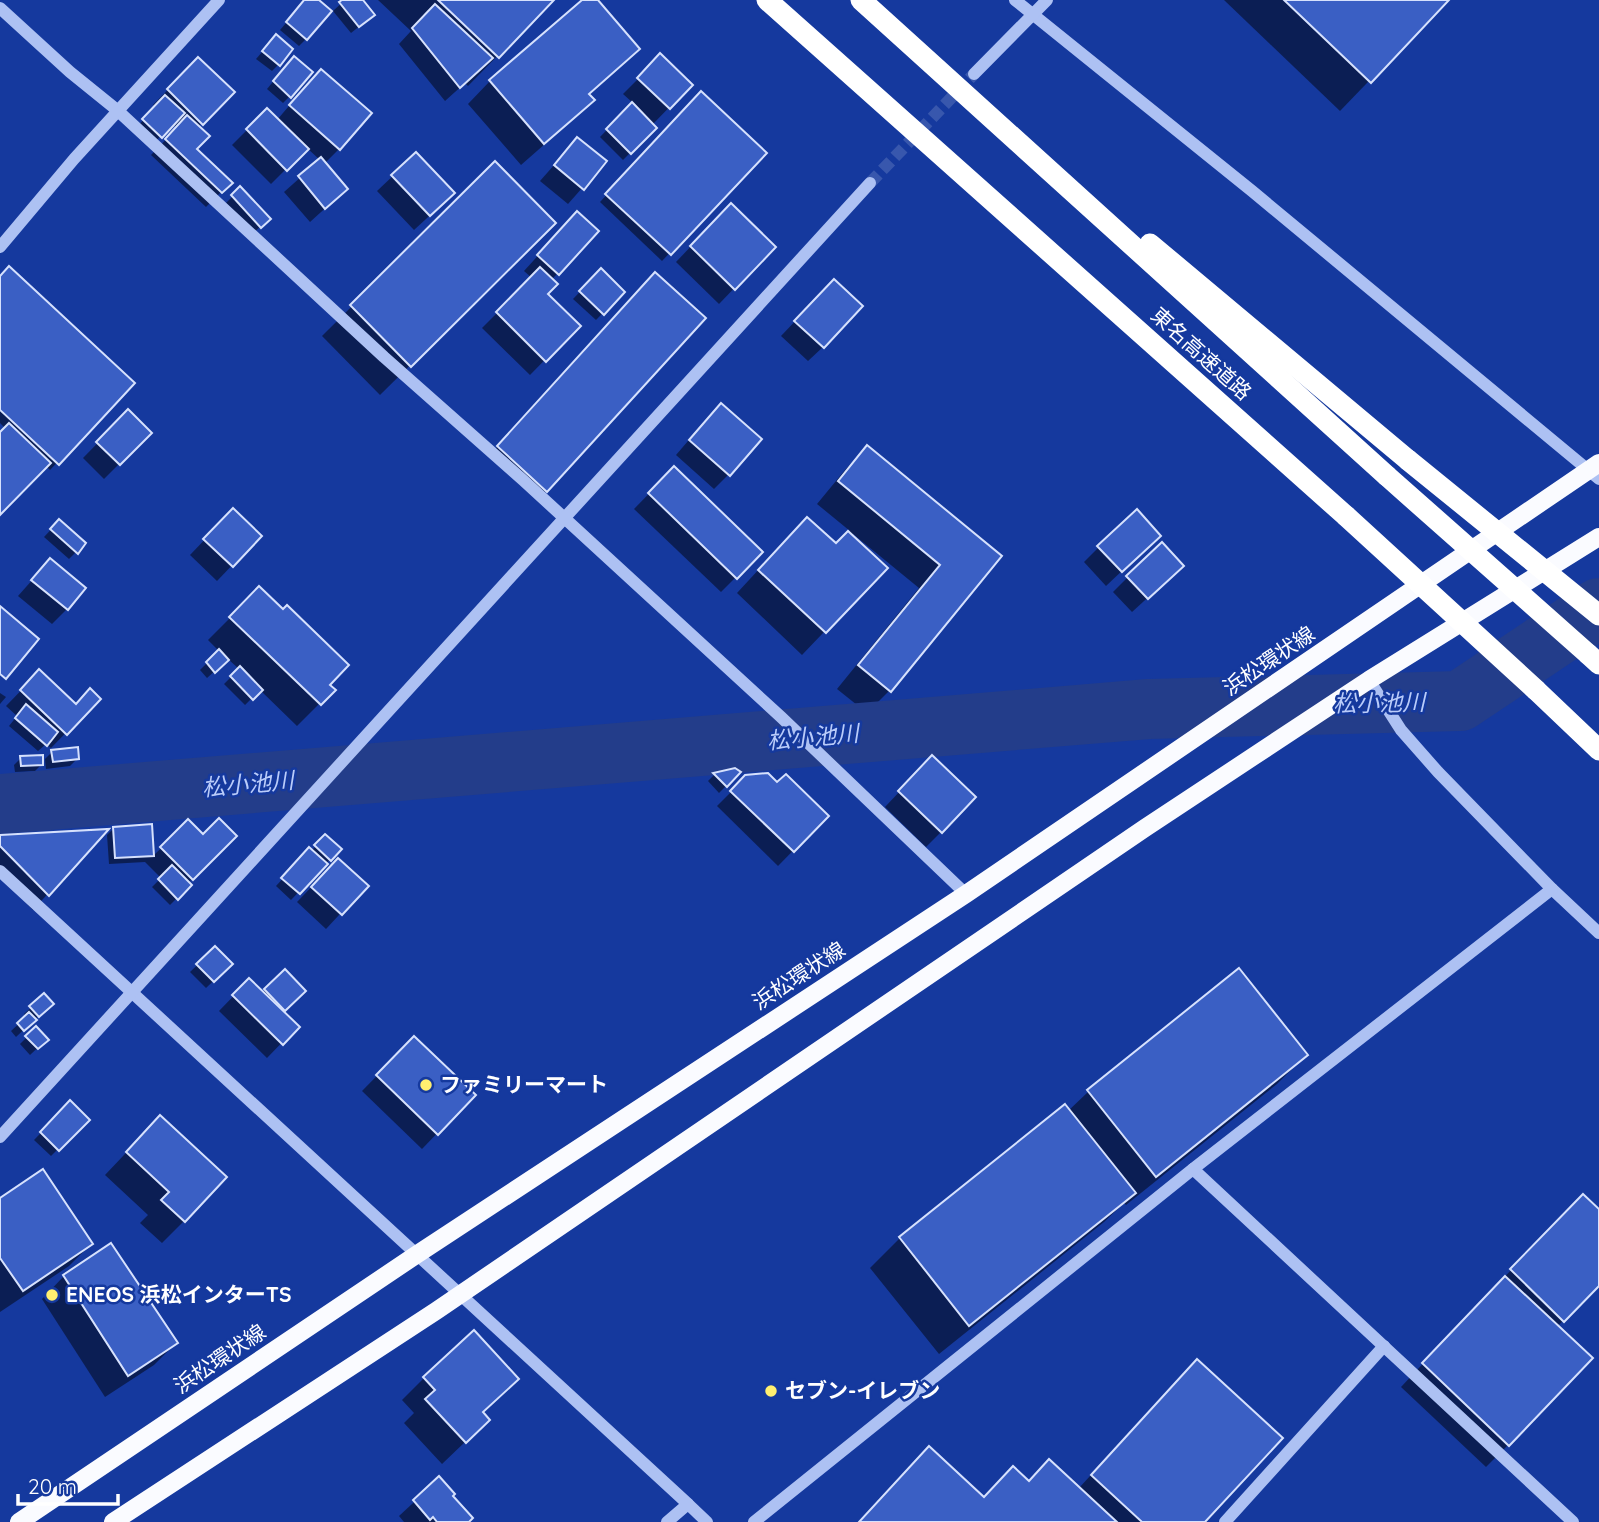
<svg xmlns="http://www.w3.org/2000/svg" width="1599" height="1522" viewBox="0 0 1599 1522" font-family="Quicksand,'Noto Sans JP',sans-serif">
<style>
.shadow{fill:#0007}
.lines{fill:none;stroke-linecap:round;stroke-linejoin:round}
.river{stroke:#233d8a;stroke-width:60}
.building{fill:#3a5fc4;stroke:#d6e1fd;stroke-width:2}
.minor-tunnel{stroke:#3857ad;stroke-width:12;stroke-dasharray:12 6;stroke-linecap:butt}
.minor{stroke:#adc1f3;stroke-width:12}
.major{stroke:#fafbff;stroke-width:18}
.highway{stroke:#fff;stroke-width:21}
.highway-bridge{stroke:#fff;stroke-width:21}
.poi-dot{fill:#ffef70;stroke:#15399e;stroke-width:2.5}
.labels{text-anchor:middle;stroke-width:5;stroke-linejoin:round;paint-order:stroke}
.street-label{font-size:21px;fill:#fff;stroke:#15399e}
.poi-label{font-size:21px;font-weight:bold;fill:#fff;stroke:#15399e;text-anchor:start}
.water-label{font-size:23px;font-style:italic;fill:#baccfa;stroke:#15399e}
</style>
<rect width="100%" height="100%" fill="#15399e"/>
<g class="shadow">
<path d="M306 0H316L306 39 299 46 280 30Z"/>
<path d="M345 0H361L366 21 351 33 333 11Z"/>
<path d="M378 0H552L468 86 465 83 445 101 399 44 411 31Z"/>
<path d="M584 0H596L638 49 588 95 593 100 570 122 521 165 468 104 490 81Z"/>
<path d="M1224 0H1447L1340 111Z"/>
<path d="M269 44 278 65 272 71 256 59Z"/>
<path d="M661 56 691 85 652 125 655 128 623 160 600 137 633 103 623 94Z"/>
<path d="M198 59 232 92 198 127 195 150 230 183 206 207 151 155 177 128 172 124 154 143 137 127 155 107 153 105Z"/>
<path d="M287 65 290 96 283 103 267 89Z"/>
<path d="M306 86 339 149 324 164 331 203 310 222 284 192 320 160 307 148 271 184 232 145 267 110 277 120Z"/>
<path d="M694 100 765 153 662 261 600 202Z"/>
<path d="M577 139 605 162 568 204 540 181Z"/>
<path d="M416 154 438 208 414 230 377 191Z"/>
<path d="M495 164 554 223 380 395 322 336Z"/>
<path d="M240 189 269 219 253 233 226 203Z"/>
<path d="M716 220 774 247 719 304 676 262Z"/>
<path d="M563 228 558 273 551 280 546 294 578 326 530 375 482 328 532 278 524 271Z"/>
<path d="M601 270 623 292 596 320 573 299Z"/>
<path d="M0 278 132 384 50 470 46 466 0 512V435L6 429 0 423Z"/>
<path d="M648 281 546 491 539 498 491 454Z"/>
<path d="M819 296 823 347 808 361 781 336Z"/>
<path d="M128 412 150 433 104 479 83 458Z"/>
<path d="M706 420 729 474 714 489 676 455Z"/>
<path d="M867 447 999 556 889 691 867 713 837 689 919 588 853 534 851 536 885 568 802 655 737 593 785 541 835 545 850 531 817 504 845 470Z"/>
<path d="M674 468 761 552 721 592 634 509Z"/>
<path d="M233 510 260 536 217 581 190 555Z"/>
<path d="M59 521 76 552 69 559 44 537Z"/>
<path d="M1099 547 1144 550 1106 586 1084 562Z"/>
<path d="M50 560 67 609 52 624 18 596Z"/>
<path d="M1128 577 1167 580 1132 612 1113 592Z"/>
<path d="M237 611 333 690 297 726 260 690 245 705 224 684 239 669 228 659 207 678 200 670 219 651 208 640Z"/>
<path d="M39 672 75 706 99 699 51 748 46 744 38 751 9 726 17 716 6 706Z"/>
<path d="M0 693 6 697 0 704Z"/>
<path d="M52 752 77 759 70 766 46 769 45 759Z"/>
<path d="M21 758 42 764 35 771 15 772 14 765Z"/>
<path d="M735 770 726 786 719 793 708 781 714 775Z"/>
<path d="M917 773 941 832 926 847 885 807Z"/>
<path d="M746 777 777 785 827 816 778 866 717 806Z"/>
<path d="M188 822 203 836H234L188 883 190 885 170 905 152 887 161 878 145 862 109 864 107 835 114 828 150 826 152 857Z"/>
<path d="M105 831 33 910 0 876V837Z"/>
<path d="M325 837 339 850 291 900 276 886 309 850 311 851Z"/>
<path d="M323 875 366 886 326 929 297 902Z"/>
<path d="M215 948 231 964 206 988 190 972Z"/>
<path d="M285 971 304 991 282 1012 297 1027 267 1058 219 1011 249 980 262 993Z"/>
<path d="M1239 971 1306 1055 1277 1084 1126 1205 1124 1203 1104 1222 939 1354 870 1268 900 1238 1065 1107 1068 1111 1088 1092Z"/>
<path d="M44 996 51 1004 16 1037 11 1031 26 1017 24 1014Z"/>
<path d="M36 1028 46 1040 30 1055 20 1044Z"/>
<path d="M414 1038 474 1095 422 1149 362 1091Z"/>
<path d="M70 1103 87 1120 51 1156 34 1140Z"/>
<path d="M160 1117 184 1221 162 1243 140 1223 148 1215 105 1175Z"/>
<path d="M0 1200 91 1244 69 1266 0 1312Z"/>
<path d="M1599 1212V1283L1557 1327 1508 1445 1486 1467 1401 1387 1560 1218Z"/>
<path d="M64 1276 176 1343 154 1365 105 1397 42 1299Z"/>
<path d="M424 1378 481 1413 465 1442 442 1464 404 1423 414 1413 402 1400Z"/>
<path d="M1168 1391 1203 1522H859L900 1478 983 1498 1028 1483 1079 1488Z"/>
<path d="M439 1479 466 1522H404L399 1516Z"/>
</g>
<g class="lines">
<path class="river" d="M0 804 1149 709 1460 701 1599 608"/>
</g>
<g class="building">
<path d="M304 0H319L332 11 307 40 286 22Z"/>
<path d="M342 0H363L375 15 359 27 339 2Z"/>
<path d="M438 0H554L499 58Z"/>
<path d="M582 0H598L640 49 589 94 595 100 544 144 489 80Z"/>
<path d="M1284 0H1449L1371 83Z"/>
<path d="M435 4 493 58 460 88 412 28Z"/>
<path d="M276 34 293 49 280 66 262 51Z"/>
<path d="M660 53 693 85 670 109 637 78Z"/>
<path d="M294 56 313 72 291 98 273 81Z"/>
<path d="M198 57 235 92 203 125 167 89Z"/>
<path d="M321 69 372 113 340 150 289 105Z"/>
<path d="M701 91 767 153 671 255 605 194Z"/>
<path d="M165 95 185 113 162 138 142 119Z"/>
<path d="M632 102 657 128 631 154 606 129Z"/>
<path d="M267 108 309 149 287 171 246 129Z"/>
<path d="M187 115 210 136 197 149 233 183 222 193 165 139Z"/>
<path d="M577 137 607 161 584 190 554 165Z"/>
<path d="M416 152 455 193 430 216 391 175Z"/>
<path d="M321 157 348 189 325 209 298 176Z"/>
<path d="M495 161 556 223 411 367 350 305Z"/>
<path d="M240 186 271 219 261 228 231 195Z"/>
<path d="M731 203 776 247 735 290 690 246Z"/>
<path d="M577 211 599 231 559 275 537 255Z"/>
<path d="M9 266 135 383 59 465 0 410V276Z"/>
<path d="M540 267 558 284 548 294 581 326 546 362 496 312Z"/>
<path d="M601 268 625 292 604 315 579 291Z"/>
<path d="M655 272 706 318 547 492 497 446Z"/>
<path d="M834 279 863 306 824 348 794 321Z"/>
<path d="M721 403 762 439 730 476 689 440Z"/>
<path d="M128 409 152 433 120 465 96 442Z"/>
<path d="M9 423 51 463 0 515V432Z"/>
<path d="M867 445 1002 556 891 692 858 665 940 565 838 481Z"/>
<path d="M674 466 763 552 737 579 648 493Z"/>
<path d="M233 508 262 536 233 567 203 539Z"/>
<path d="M1137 509 1161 536 1122 572 1097 546Z"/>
<path d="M807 517 836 543 848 531 888 568 826 633 758 570Z"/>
<path d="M59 519 86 543 78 554 50 529Z"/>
<path d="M1162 542 1184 566 1148 599 1126 576Z"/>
<path d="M50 558 86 588 68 610 31 580Z"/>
<path d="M259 586 283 609 287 605 349 665 330 685 336 690 321 705 229 617Z"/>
<path d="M0 606 39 639 6 679 0 674Z"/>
<path d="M219 649 229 660 215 673 206 662Z"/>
<path d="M240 666 263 690 253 700 230 676Z"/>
<path d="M39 669 76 704 90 688 101 699 67 735 20 690Z"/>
<path d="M26 704 58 732 47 746 15 718Z"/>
<path d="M78 747 79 759 53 762 51 750Z"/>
<path d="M43 755V765L21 766 20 756Z"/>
<path d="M932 755 976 797 942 833 898 791Z"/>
<path d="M735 768 741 772 727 787 713 773Z"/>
<path d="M768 773 777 782 786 774 829 816 794 852 730 791 745 775Z"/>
<path d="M219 818 237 836 193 880 160 847 188 819 203 834Z"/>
<path d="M152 824 154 856 115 858 113 827Z"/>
<path d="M109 829 49 896 0 846V835Z"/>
<path d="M325 834 342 849 331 861 314 845Z"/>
<path d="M309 847 328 864 300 894 281 878Z"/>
<path d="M338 858 369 886 342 915 311 887Z"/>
<path d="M172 865 192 885 178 900 158 879Z"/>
<path d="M215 946 233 964 214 982 196 964Z"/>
<path d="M1239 968 1308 1055 1156 1177 1087 1090Z"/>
<path d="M285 969 306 991 285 1011 264 989Z"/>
<path d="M249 978 300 1027 283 1045 232 995Z"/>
<path d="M44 993 54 1004 39 1017 29 1006Z"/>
<path d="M29 1012 37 1020 24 1031 17 1023Z"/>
<path d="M36 1026 49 1040 38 1049 25 1036Z"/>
<path d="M414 1036 476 1095 438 1135 376 1075Z"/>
<path d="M70 1100 90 1120 59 1151 40 1132Z"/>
<path d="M1065 1104 1136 1193 969 1326 899 1237Z"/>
<path d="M160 1115 227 1177 185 1222 161 1200 169 1192 126 1152Z"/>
<path d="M43 1169 93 1244 23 1291 0 1258V1198Z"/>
<path d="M1583 1194 1599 1209V1286L1564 1322 1510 1269Z"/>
<path d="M111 1243 178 1343 128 1376 63 1275Z"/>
<path d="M1505 1276 1593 1358 1509 1446 1422 1363Z"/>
<path d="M474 1330 519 1379 483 1412 490 1420 466 1443 425 1399 435 1390 423 1377Z"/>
<path d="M1197 1359 1283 1438 1205 1522H1142L1091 1475Z"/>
<path d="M929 1446 984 1497 1013 1466 1029 1481 1049 1459 1117 1522H859Z"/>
<path d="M439 1476 455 1494 453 1496 473 1518 469 1522H437L433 1517 430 1520 413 1500Z"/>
</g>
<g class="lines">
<path class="minor-tunnel" d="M870 183 974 74"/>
<g class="minor">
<path d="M1015 0 1252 191 1599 479"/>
<path d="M0 8 70 72 117 110 384 357 523 480 781 717 966 894"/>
<path d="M974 74 1047 0"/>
<path d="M0 247 74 159 219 0"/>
<path d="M1369 680 1401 730 1438 772 1552 889 1599 933"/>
<path d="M0 871 688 1504 667 1522"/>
<path d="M0 1137 870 183"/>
<path d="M1193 1169 1573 1522"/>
<path d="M688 1504 707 1522"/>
<path d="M754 1522 1193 1169 1552 889"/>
<path d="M1225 1522 1384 1346"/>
</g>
<g class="major">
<path d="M19 1522 416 1255 966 894 1599 463"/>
<path d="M113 1522 436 1311 1145 828 1369 680 1599 537"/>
</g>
<g class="highway">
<path d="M767 0 1346 516"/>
<path d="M861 0 1387 476"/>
<path d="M1150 244 1408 460"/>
<path d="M1588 654 1599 664"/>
<path d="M1536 690 1599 750"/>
</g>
<g class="highway-bridge">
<path d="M1408 460 1599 615"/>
<path d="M1387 476 1588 654"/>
<path d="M1346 516 1536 690"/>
</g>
</g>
<g class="poi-dot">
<circle cx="426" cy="1085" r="7"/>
<circle cx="52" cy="1295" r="7"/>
<circle cx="771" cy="1391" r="7"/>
</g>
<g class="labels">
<g class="street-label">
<text transform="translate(1201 354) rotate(42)" y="7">東名高速道路</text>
<text transform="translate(1269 661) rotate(-34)" y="7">浜松環状線</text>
<text transform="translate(799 976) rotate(-33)" y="7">浜松環状線</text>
<text transform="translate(220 1359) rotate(-34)" y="7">浜松環状線</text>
</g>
<g class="poi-label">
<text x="440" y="1092">ファミリーマート</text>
<text x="66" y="1302">ENEOS 浜松インターTS</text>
<text x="785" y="1398">セブン-イレブン</text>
</g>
<g class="water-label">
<text transform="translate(1379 703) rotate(-1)" y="8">松小池川</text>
<text transform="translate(813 737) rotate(-5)" y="8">松小池川</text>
<text transform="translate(248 784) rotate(-5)" y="8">松小池川</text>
</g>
</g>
<path d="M18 1494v10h100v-10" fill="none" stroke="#ffffff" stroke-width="3.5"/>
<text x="28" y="1494" font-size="21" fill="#ffffff" stroke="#15399e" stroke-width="5" paint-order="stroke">20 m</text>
</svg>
